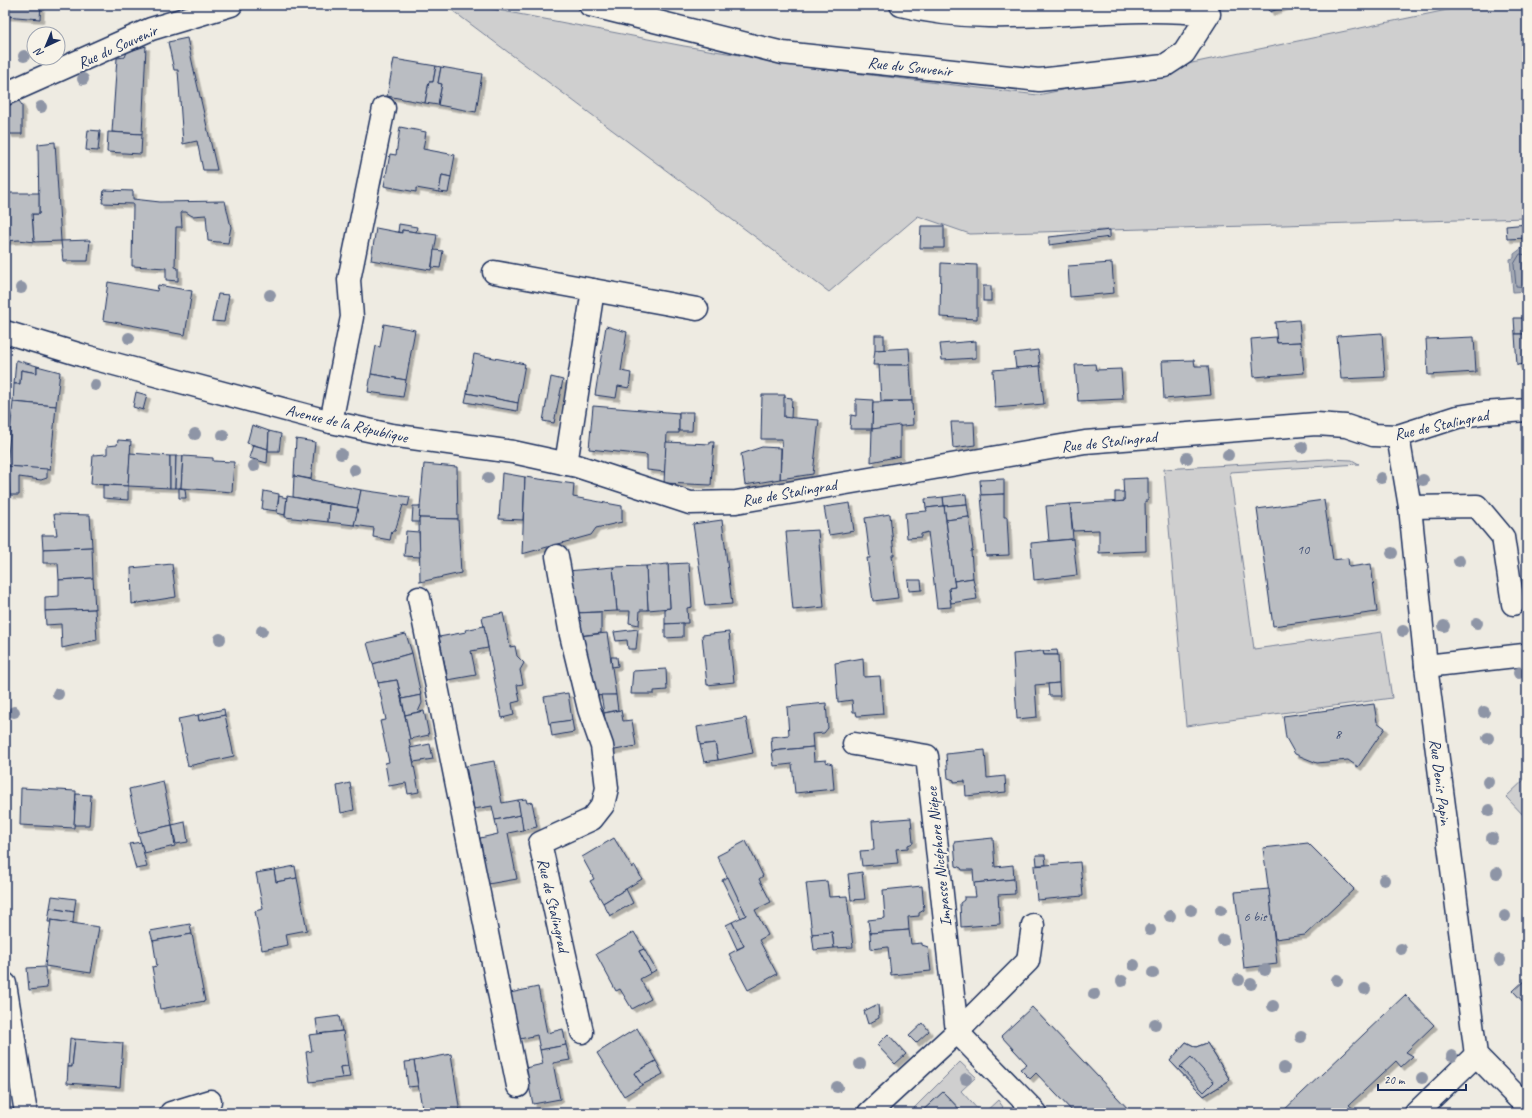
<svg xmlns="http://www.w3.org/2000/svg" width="1532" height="1118" viewBox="0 0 1532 1118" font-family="Caveat,sans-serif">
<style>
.green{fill:#cfcfcf;stroke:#757f96}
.water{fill:#a6abb5;stroke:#6e7992}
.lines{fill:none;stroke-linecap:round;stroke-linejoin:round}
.shore{stroke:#536181;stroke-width:1}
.building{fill:#babdc2;stroke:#1b2f5e;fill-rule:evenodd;filter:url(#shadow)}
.minor-casing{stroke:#1b2f5e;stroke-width:25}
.minor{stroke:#f7f3e8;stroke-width:22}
.tree{fill:#8e95a6}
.labels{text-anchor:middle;stroke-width:4;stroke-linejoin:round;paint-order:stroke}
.number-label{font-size:14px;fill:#435277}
.street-label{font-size:16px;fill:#1b2f5e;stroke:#f7f3e8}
</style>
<defs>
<filter id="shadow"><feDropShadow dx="3.5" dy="3.5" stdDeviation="0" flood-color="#0004"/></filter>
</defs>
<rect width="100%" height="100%" fill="#eeebe2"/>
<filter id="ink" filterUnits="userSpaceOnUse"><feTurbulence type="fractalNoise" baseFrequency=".025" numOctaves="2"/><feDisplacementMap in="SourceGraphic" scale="8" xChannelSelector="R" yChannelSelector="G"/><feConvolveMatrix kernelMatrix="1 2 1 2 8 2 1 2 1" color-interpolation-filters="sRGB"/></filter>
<g filter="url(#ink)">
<g class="green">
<path d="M445 5H472L684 46 837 71 1038 95 1471 5H1527V218L970 234 918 216 829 292Z"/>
<path d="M1328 459 1352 460 1359 464 1230 472 1254 649 1382 632 1392 698 1186 726 1164 469Z"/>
<path d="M1527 777V819L1506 797Z"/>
<path d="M960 1062 976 1077 961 1091 981 1113H963L943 1092 920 1113H918L914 1108Z"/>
<path d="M998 1100 1003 1107 997 1113H984Z"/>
</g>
<path class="water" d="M1522 248 1527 252V291L1513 292 1510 259 1514 258V254Z"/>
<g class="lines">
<path class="shore" d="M1527 255 1520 254 1514 264 1516 286 1527 287"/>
</g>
<g class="building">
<path d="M5 5H41L40 19 5 16Z"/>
<path d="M1267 5H1289L1270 12Z"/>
<path d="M187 38 193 66 217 170H203L197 141 183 144 178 70H174L168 42Z"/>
<path d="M146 46 142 134 112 132 117 58 125 57 127 52Z"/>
<path d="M394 59 436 66 433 82H429L425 103 387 96Z"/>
<path d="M436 66 441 67 438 83 442 84 438 105 425 103 429 82H433Z"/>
<path d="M441 67 482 74 476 112 438 105 442 84 438 83Z"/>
<path d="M19 101 22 105V134H9L5 119V106Z"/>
<path d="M400 127 426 132 423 149 455 155 451 177 442 175 439 192 416 188V192L384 186 390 154 396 155Z"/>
<path d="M88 130 100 131 98 151 86 150Z"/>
<path d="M108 132 142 134 141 154 107 152Z"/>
<path d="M55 142 61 241 34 242 32 214H39L38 144Z"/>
<path d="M442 175 451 177 448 193 439 192Z"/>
<path d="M104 190 133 191V199L160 202 225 201 231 227 228 243 208 241 206 215 192 216 186 212H181L182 227H176L175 267 178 268V281L166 280V268L132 266 133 204 102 203Z"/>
<path d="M5 193H39V214H32L34 242 19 240 5 241Z"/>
<path d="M399 224 417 227 416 232 402 230V233L398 232Z"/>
<path d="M1527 224V238L1507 239 1506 226Z"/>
<path d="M921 226H944V248H920Z"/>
<path d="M376 228 402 233V230L437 235 431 270 371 260Z"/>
<path d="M1110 230V237L1049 245V237Z"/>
<path d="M90 240 88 261H63L61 241Z"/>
<path d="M434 250 443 251 440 268 432 267Z"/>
<path d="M941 263 977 265V319L940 317Z"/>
<path d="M1112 263 1114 293 1070 297 1068 266Z"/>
<path d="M108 282 157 291 158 285 192 291 185 335 103 320Z"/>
<rect x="983" y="286" width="8" height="15"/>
<path d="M218 294 229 295 224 322 212 321Z"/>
<path d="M1514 318H1527V334H1515Z"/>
<path d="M1299 320 1301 342 1277 343 1275 322Z"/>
<path d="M384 324 415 330 406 380 371 374 376 346 380 347Z"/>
<path d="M606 326 627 332 621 371 631 373 629 388 618 386 616 398 595 395Z"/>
<path d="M1382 333 1385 377 1341 379 1337 336Z"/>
<path d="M1515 334H1527V364L1517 365Z"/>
<rect x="875" y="335" width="9" height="15"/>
<path d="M1276 337 1277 343 1301 342 1304 373 1254 377 1251 339Z"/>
<path d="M1474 337 1476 372 1428 375 1426 339Z"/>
<path d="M976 341V358L942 360 940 344Z"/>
<path d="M909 348 910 365H873L875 350Z"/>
<path d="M1038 350 1040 366 1016 368 1014 353Z"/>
<path d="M474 354 525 364 518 403 467 393Z"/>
<path d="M16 360 37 366V373L21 370 20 384H14Z"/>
<path d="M1194 360 1195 366H1208L1211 395 1164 399 1162 361Z"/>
<path d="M1095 364 1096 370 1121 369 1123 399 1078 401 1075 365Z"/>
<path d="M879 365H910L912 401H881Z"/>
<path d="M37 366 60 372 56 406 13 402 14 384H20L21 370 37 373Z"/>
<path d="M1040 366 1044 404 995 408 993 370Z"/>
<path d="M371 374 406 380 403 397 368 392Z"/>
<path d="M551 377 563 380 554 423 543 421Z"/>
<path d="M136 392 147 395 143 410 133 407Z"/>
<path d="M467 393 518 403 517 411 465 402Z"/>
<path d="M762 395H785L784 417 819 420 813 474 780 479 782 439H761Z"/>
<path d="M784 397 792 398 791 418 784 417Z"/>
<path d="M856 399 873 400 872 429H850L851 415 856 416Z"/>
<path d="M912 401 913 425 872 429 873 402Z"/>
<path d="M13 402 56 406 50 470 7 466Z"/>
<path d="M593 406 679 413V433H667L665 472 647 470V455L589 449Z"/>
<path d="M679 412H693L692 431H679Z"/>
<path d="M951 422H974L975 445 953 448Z"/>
<path d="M252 425 269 431 268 449 247 443Z"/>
<path d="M900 425V456L871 462 872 429Z"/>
<path d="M269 431 281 434 279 451H268Z"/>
<path d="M296 439 315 442 311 479 294 476Z"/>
<path d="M118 440 131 441 128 486 91 484 93 455 107 454V446L117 445Z"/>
<path d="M666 442 710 444V442H714L711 485 664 483Z"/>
<path d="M253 445 268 449 267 463 249 458Z"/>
<path d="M762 447 781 448 780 479 745 485 741 454Z"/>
<path d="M130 453 170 456V488L128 486Z"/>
<path d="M170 456H176L175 488H170Z"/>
<path d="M176 456H183L181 488H175Z"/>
<path d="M183 456 213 458V461L234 462 232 492 181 488Z"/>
<path d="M424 464 457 467 458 519 419 518Z"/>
<path d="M5 465 7 466 8 493H5Z"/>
<path d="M7 466 47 469V478L41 480 19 477V495H10Z"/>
<path d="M502 473 525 477 523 520 499 519Z"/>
<path d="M294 476 361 490 358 508 293 497Z"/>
<path d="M525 477 574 484 573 497 622 506V522L596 528 591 535 522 554Z"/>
<path d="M1148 478V501H1145L1146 551 1099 553V530L1073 531 1070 504 1124 501 1123 479Z"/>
<path d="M1004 479V494L981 495 980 480Z"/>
<path d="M103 485 128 486V500L103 498Z"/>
<path d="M179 488 185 489 186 498H179Z"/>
<path d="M361 490 410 497 408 506 403 505 395 531H392L390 540 373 537 374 528 354 525Z"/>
<path d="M264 491 279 494 277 511 262 509Z"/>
<path d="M1115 492H1124V501L1115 502Z"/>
<path d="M966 494 967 504 944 506 943 497Z"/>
<path d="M1004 494V517H1007L1009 555 986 556 981 495Z"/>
<path d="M279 496 287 498 285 515 277 513Z"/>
<path d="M287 496 329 504 328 522 285 517Z"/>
<path d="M943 497 944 506 926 508 925 499Z"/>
<path d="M1324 500 1333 560 1348 558 1349 567 1371 564 1377 612 1273 626 1257 509Z"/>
<path d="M850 503 854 531 829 535 824 507Z"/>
<path d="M329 504 358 508 354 525 328 522Z"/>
<path d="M967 504 969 517 946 520 944 506Z"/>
<path d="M1070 504 1073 539 1049 541 1046 506Z"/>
<path d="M413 506H420L419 522H412Z"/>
<path d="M944 506 955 587 949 588 951 607 937 608 928 532 921 534V537L907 538 905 513 927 511 926 508Z"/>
<path d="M54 514 90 515 92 547 43 549 42 535H57Z"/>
<path d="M890 514 894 555H892L898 598 873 601 867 558H870L865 518Z"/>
<path d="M969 517 973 550 971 551 973 578 954 581 946 520Z"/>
<path d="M419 518 458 519 461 573 420 582Z"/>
<path d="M722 520 732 604 705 606 693 524Z"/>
<path d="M818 530 824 607 793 610 786 532Z"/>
<path d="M406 531 419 532 420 557 404 556Z"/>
<path d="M1073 539 1077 575 1034 580 1031 543Z"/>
<path d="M92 547 93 578 59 580 58 563H43V549Z"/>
<path d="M689 563 692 607 687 608 688 623 665 624V609L670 608 668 564Z"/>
<path d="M172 564 176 597 132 604 131 568Z"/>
<path d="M668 564 670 608 648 610 646 566Z"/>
<path d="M646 566 648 610H640L639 625 629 623 630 611H617L613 567Z"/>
<path d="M613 567 617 611 575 613 567 571Z"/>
<path d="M93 578 95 609 45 611V597L59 596V580Z"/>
<path d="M973 578 977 599 951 603 949 588 955 587 954 581Z"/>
<path d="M908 580H921L922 590 909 591Z"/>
<path d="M95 609 97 640 62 648 61 624 46 625 45 611Z"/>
<path d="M601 612V633L579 636 575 613Z"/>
<path d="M503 613 510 647 515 646 517 656 524 663 520 670 523 684 517 685 520 701 512 703 514 715 502 718 482 617Z"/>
<path d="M683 623V637L665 638V624Z"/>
<path d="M484 626 488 648 471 651 476 675 448 680 439 637 466 632 465 630Z"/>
<path d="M638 629 636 649H628L627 640 616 641 614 632Z"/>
<path d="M729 632 734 682 707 685 702 635Z"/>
<path d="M607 633 616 695 587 696 579 636Z"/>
<path d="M406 634 412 653 373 664 367 643Z"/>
<path d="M1057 650 1058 655H1044L1043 651Z"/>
<path d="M1043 651 1044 655H1058L1059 683 1035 685 1037 717 1017 719 1013 654Z"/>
<path d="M412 653 421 695 402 699 397 680 378 683 373 664Z"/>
<path d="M611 657H617L618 666 612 667Z"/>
<path d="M863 658 864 677 880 676 883 714 859 716H857L856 712H853L852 700 838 702 835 663Z"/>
<path d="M666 669 667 690 654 691V694H631L633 671Z"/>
<path d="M397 680 410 739H409L419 792 408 794 406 783 389 786 385 763 389 762 380 721 386 720 378 683Z"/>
<path d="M1059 683 1060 696H1049L1048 684Z"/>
<path d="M568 693 572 720 549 724 544 697Z"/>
<path d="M421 695 422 703 418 712 405 715 402 699Z"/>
<path d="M601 695H616L618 710 604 713Z"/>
<path d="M826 703 828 728 824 733 812 734 813 747 772 751 771 737 789 735 787 707Z"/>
<path d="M1374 704 1377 722 1385 728 1358 767 1348 760 1317 763 1295 754 1286 738 1283 716Z"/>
<path d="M224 709 225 715 199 721 198 715Z"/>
<path d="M621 710 623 721 632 720 636 746 610 751 604 713Z"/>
<path d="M424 711 429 735 410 739 405 715Z"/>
<path d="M198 715 199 721 225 715 234 756 188 766 178 719Z"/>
<path d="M746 718 753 753 718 760 715 743 700 745 697 727Z"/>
<path d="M572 720 574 732 552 736 550 723Z"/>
<path d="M715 743 718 760 704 762 700 745Z"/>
<path d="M430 744 433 759 414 762 410 748Z"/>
<path d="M813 747 814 761 826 760V762L832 764 834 789 795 793 792 764 774 766 772 751Z"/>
<path d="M985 750 987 778 1005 776 1006 792 966 796 965 781 954 782V780L948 778 946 754Z"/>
<path d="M494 761 502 803 518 800 521 815 495 820 492 806 474 809 466 766Z"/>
<path d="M163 781 172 825 138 833 129 789Z"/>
<path d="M350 783 354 810 341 813 337 786Z"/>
<path d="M21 788 76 791 74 828 20 825Z"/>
<path d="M76 794 91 795 89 825H74Z"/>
<path d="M526 799 527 803 532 802 537 827 523 830 518 800Z"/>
<path d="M521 815 523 830 508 833 517 879 488 884 480 838 498 834 495 820Z"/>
<path d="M911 818 913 843 908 845V848L896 849 898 863 862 866 860 851 874 850 872 821Z"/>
<path d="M185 822 188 842 176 844 172 825Z"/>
<path d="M172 825 175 846 144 853 138 833Z"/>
<path d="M614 838 632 868 635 866 642 879 603 903 590 881 594 879 582 857Z"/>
<path d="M993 838 995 867 1013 865 1014 879 974 883 973 870H962L961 868 956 866 954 842Z"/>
<path d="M746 841 763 876 759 879 771 902 755 910 768 935 759 940 777 974 748 990 729 954 744 946 732 922 746 915 717 856Z"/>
<path d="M141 842 147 867 136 869 129 844Z"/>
<path d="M1308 843 1354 889 1305 935 1275 939 1263 848Z"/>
<path d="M1036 855H1045L1046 865H1037Z"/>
<path d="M1080 862 1083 896 1037 900 1034 866Z"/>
<path d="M295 866 297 878 276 882 274 870Z"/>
<path d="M274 870 276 882 297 878 307 930 286 934 288 945 262 950 255 911 263 909 256 873Z"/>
<path d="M862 872 865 899 851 900 848 874Z"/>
<path d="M728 877 746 915 741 918 722 880Z"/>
<path d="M1014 879 1015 894 998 895 1000 924 961 927 960 903 964 900V897H976L974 883Z"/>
<path d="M827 881 829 897 847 896 853 947 834 948 832 932 812 934 806 883Z"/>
<path d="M922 886 924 910 919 913V916L908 917 909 930 870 933 868 920 885 918 883 890Z"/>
<path d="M626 889 633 903 610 916 603 903Z"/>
<path d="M1269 889 1277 964 1244 968 1235 892Z"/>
<path d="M52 896 76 899 74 912 50 908Z"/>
<path d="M50 908 74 912 73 923 51 920V922H48Z"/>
<path d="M51 920 99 927 91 973 45 966Z"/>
<path d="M732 922 744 946 737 949 726 925Z"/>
<path d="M190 924 192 934 153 941 150 931Z"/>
<path d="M909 930 911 944 922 943V945L928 947 931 971 891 975 888 947 871 949 870 933Z"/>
<path d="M634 932 644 949 639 951 651 973 640 979 651 999 632 1009 620 989 616 991 596 954Z"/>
<path d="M832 932 834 948 814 950 812 934Z"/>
<path d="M192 934 205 1001 160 1009 152 967 157 966 153 941Z"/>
<path d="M644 949 656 970 651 973 639 951Z"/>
<path d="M45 967 47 988 29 990 27 968Z"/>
<path d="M1527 978V1006L1513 991Z"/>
<path d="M538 987 547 1033 563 1029 566 1045 540 1050 537 1035 520 1039 510 993Z"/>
<path d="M1405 995 1434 1025 1406 1052 1413 1056 1401 1067 1396 1061 1349 1105 1355 1110 1352 1113H1281Z"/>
<path d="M878 1004 879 1018 868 1024 864 1011Z"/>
<path d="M1032 1007 1132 1113H1074L1036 1073 1030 1079 1020 1069 1027 1064 1001 1036Z"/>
<path d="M339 1016 342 1031 318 1034 316 1019Z"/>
<path d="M923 1023 929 1031 916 1043 909 1036Z"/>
<path d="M637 1028 656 1061 634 1073 642 1085 624 1096 597 1053Z"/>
<path d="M343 1031 348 1066 340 1067 342 1078 310 1082 306 1052 312 1051 309 1035Z"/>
<path d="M888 1034 906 1054 895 1064 877 1045Z"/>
<path d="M70 1038 75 1039 72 1067H68Z"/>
<path d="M75 1039 123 1043 120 1087 67 1083 68 1067H72Z"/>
<path d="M1186 1042 1196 1047 1207 1043 1230 1080 1204 1096 1170 1061ZM1191 1057 1214 1082 1204 1092 1180 1067Z"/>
<path d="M1186 1042 1196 1047 1207 1043 1230 1080 1204 1096 1170 1061Z"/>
<path d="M566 1045 570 1060 553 1063 560 1099 533 1104 525 1068 543 1064 540 1050Z"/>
<path d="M451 1054 460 1113H423L414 1061Z"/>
<path d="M1191 1057 1214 1082 1204 1092 1180 1067Z"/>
<path d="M414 1061 418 1086 408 1087 405 1062Z"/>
<path d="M656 1061 663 1074 642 1085 634 1073Z"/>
<path d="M348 1066 350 1077 342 1078 340 1067Z"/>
<path d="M943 1092 963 1113H920Z"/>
</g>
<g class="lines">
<defs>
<g id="minor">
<path d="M590 5 783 53 1039 80 1164 66 1184 53 1209 14C1107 2 1001 31 901 5"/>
<path d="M5 94 151 29 231 5"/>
<path d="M494 272 697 309"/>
<path d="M5 332 81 355 331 422 391 435 513 452 577 466 690 503 736 502 1085 442 1316 424 1346 426 1373 435 1398 436 1457 417 1483 413 1527 410"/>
<path d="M331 422 352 317 349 280 384 108"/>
<path d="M1398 436 1410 507 1426 666 1476 1055 1527 1107"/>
<path d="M566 464 593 290"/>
<path d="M1410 507 1477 506 1503 537 1513 604"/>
<path d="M557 556 571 635 589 709 602 746 607 788 603 805 592 819 540 843 582 1032"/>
<path d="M419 598 518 1086"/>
<path d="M1426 666 1524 655 1527 658"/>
<path d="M854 744 927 756 957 1032"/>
<path d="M5 984 26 1113"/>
<path d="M957 1032 1028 961 1033 925"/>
<path d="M171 1113 210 1101"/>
<path d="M869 1113 957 1032 1036 1113"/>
<path d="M1416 1113 1476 1055"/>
</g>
</defs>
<use href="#minor" class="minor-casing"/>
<use href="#minor" class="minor"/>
</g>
<g class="tree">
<circle cx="24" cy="56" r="6"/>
<circle cx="83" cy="79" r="6"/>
<circle cx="41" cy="107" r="6"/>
<circle cx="21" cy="288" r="6"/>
<circle cx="270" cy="295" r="6"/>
<circle cx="129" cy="338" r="6"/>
<circle cx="95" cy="385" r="6"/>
<circle cx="195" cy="434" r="6"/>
<circle cx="223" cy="435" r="6"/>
<circle cx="1302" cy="447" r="6"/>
<circle cx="341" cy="454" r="6"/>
<circle cx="1228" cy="455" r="6"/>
<circle cx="1187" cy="458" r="6"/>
<circle cx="254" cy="466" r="6"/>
<circle cx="354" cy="470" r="6"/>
<circle cx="488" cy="478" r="6"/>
<circle cx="1381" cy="478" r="6"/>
<circle cx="1423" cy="480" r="6"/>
<circle cx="1392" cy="553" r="6"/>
<circle cx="1459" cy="561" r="6"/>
<circle cx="1477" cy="623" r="6"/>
<circle cx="1444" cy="626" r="6"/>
<circle cx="262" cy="631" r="6"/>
<circle cx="1403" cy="631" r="6"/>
<circle cx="220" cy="639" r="6"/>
<circle cx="1519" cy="673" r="6"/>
<circle cx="58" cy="694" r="6"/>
<circle cx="14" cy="712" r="6"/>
<circle cx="1484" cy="712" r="6"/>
<circle cx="1488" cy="738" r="6"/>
<circle cx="1488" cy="782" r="6"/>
<circle cx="1489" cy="810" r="6"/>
<circle cx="1492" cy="838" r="6"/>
<circle cx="1497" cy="873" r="6"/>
<circle cx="1384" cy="880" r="6"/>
<circle cx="1191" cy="910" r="6"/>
<circle cx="1221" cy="910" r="6"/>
<circle cx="1170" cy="916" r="6"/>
<circle cx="1505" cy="916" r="6"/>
<circle cx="1150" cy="930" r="6"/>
<circle cx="1223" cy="940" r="6"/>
<circle cx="1401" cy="949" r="6"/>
<circle cx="1500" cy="960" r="6"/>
<circle cx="1134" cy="965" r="6"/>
<circle cx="1265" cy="970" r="6"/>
<circle cx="1153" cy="973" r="6"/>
<circle cx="1239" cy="980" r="6"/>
<circle cx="1337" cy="980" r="6"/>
<circle cx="1122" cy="981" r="6"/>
<circle cx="1251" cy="984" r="6"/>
<circle cx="1365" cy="989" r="6"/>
<circle cx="1094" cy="994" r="6"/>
<circle cx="1273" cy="1006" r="6"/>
<circle cx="1155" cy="1024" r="6"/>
<circle cx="1301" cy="1037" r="6"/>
<circle cx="1452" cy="1056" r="6"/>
<circle cx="860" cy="1064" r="6"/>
<circle cx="1284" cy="1068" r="6"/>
<circle cx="1422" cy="1078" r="6"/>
<circle cx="966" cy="1079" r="6"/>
<circle cx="837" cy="1087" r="6"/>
</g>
</g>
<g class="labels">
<g class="number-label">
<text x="1303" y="554">10</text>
<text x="1338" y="739">8</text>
<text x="1255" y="921">6 bis</text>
</g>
<g class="street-label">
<text transform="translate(117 46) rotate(-24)" y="6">Rue du Souvenir</text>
<text transform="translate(910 66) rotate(6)" y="6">Rue du Souvenir</text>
<text transform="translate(347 423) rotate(13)" y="6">Avenue de la République</text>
<text transform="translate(1441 424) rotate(-12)" y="6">Rue de Stalingrad</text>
<text transform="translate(1109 441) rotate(-6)" y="6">Rue de Stalingrad</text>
<text transform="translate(789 492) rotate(-10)" y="6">Rue de Stalingrad</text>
<text transform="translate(1441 782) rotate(83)" y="6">Rue Denis Papin</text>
<text transform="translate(938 857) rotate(-96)" y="6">Impasse Nicéphore Niépce</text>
<text transform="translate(554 905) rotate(77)" y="6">Rue de Stalingrad</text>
</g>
</g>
<rect width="1532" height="1118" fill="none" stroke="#f7f3e8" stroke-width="20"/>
<rect x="10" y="10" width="1512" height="1098" fill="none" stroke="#1b2f5e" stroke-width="1.5" filter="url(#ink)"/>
<g transform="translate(46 46) rotate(224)"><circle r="19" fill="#f7f3e8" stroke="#9fa5b1"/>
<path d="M0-3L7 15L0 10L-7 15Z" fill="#1b2f5e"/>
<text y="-6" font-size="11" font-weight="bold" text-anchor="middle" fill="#1b2f5e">N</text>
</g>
<path d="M1378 1084v6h88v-6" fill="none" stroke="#1b2f5e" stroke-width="2"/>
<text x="1384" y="1084" font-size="12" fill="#1b2f5e" stroke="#f7f3e8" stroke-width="3" paint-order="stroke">20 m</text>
</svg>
